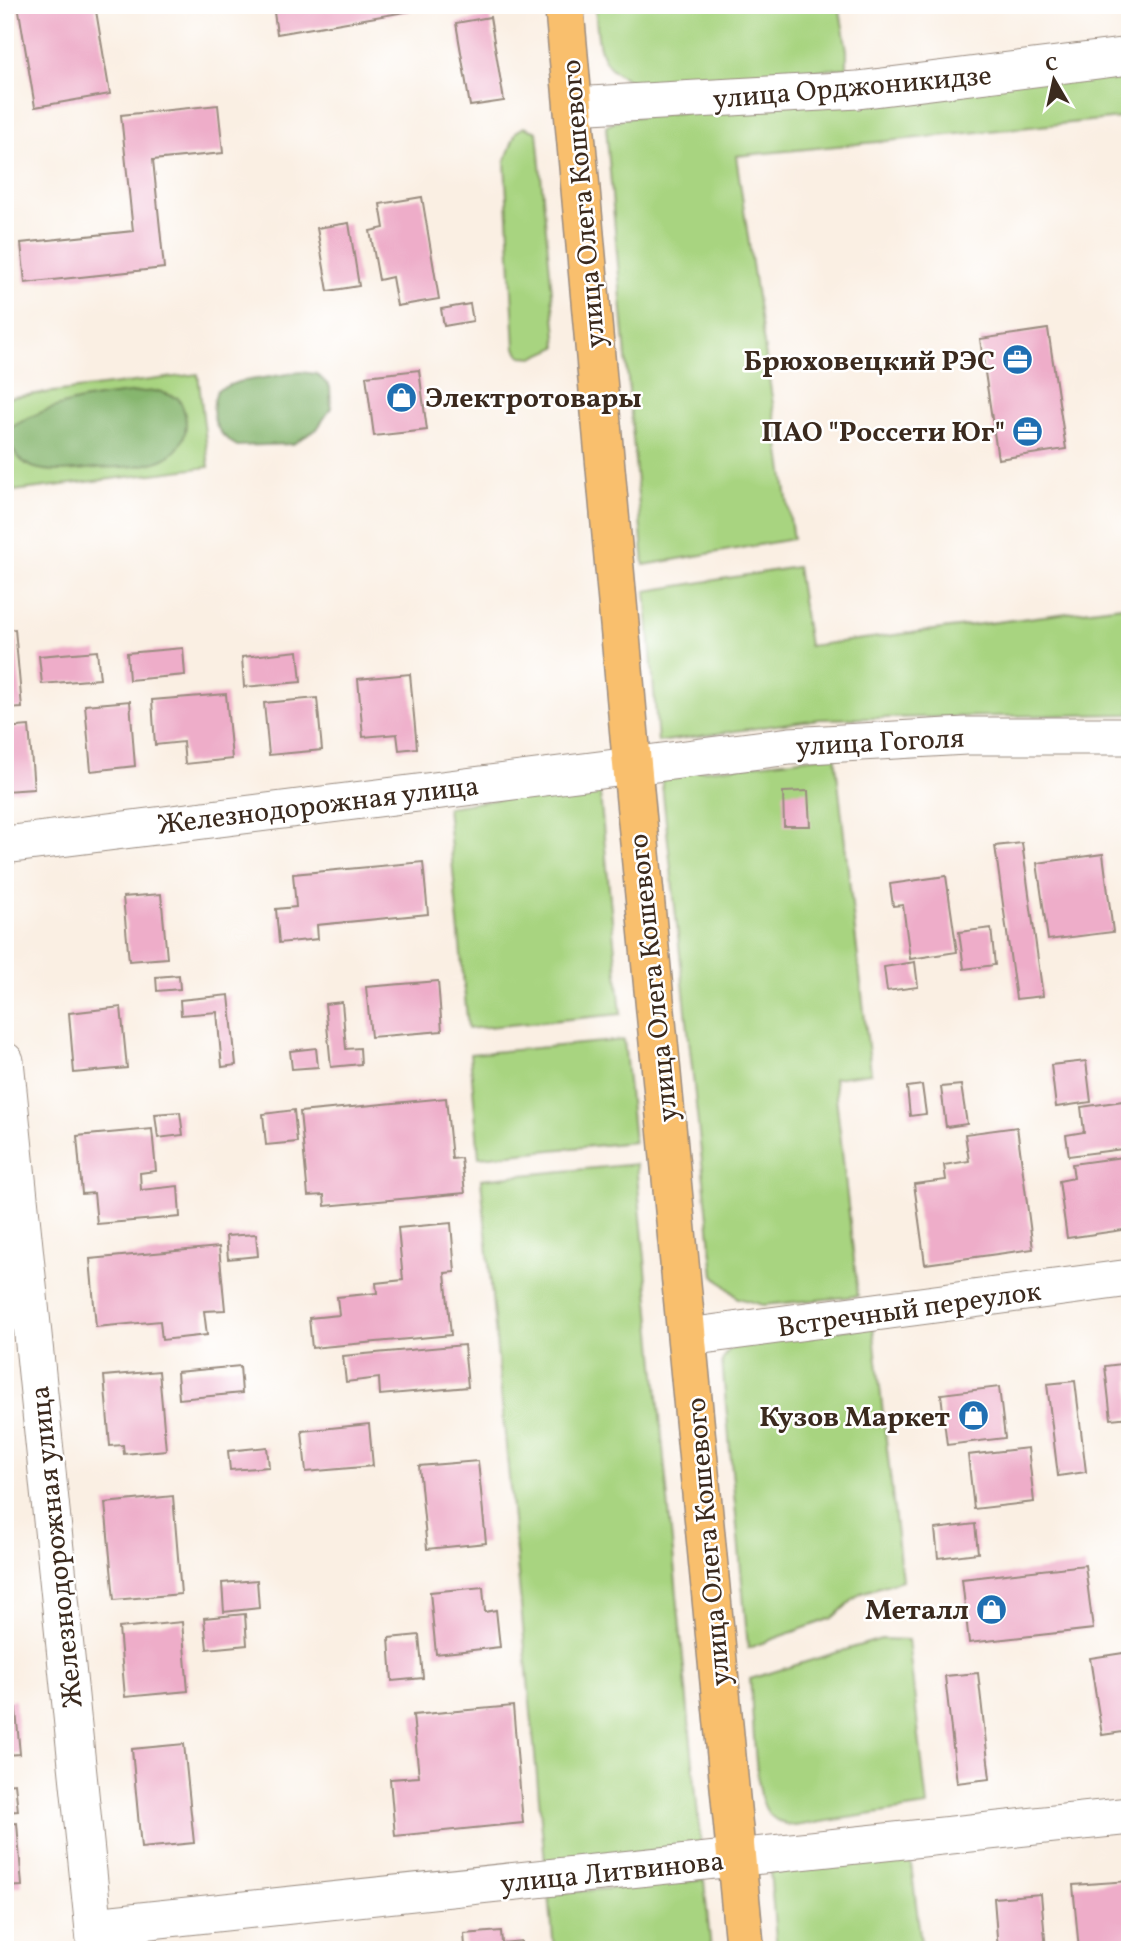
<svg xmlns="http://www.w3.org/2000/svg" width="1135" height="1955" viewBox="0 0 1135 1955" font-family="Vollkorn,serif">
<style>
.green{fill:#a8d480;stroke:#727f4f;stroke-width:2}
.forest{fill:#86b66e;stroke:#607046;stroke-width:2}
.building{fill:#eeadc9}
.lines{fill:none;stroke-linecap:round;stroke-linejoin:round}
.minor-casing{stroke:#9a8c80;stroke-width:39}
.major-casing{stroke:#9a8c80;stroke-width:41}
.minor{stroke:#fff;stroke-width:37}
.major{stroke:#f9bf6d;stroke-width:38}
.labels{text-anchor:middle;stroke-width:5;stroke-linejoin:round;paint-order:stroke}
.street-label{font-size:28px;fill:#3b2a1e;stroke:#fff}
.poi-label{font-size:28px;font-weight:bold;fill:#3b2a1e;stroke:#fff;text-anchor:end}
</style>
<rect width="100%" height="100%" fill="#fff"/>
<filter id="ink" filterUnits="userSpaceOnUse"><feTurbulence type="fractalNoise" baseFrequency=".0143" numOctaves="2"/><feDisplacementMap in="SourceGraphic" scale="14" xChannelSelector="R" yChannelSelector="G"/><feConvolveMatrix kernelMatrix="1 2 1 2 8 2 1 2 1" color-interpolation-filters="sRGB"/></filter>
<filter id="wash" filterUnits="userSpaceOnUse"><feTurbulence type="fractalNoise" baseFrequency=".00686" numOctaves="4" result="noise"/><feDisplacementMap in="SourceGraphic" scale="28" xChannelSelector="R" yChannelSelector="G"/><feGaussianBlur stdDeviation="1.57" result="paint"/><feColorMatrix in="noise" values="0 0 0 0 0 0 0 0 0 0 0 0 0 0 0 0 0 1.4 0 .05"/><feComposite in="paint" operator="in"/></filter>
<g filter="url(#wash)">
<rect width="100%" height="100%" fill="#faefe3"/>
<g class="green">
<path d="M595 5H839L847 50V68L639 84C595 69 599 46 595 5Z"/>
<path d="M1130 68V117L736 156 793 539 644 565 606 126 624 118Z"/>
<path d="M524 127 537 132 557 347 535 357 521 356 515 348 505 162 516 132Z"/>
<path d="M198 374 209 467 5 492V398Z"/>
<path d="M797 567 809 646 1130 605V714L819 719 658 742 646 591Z"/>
<path d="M835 755 871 1073 834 1078 858 1296 763 1305 738 1298 714 1275 661 775Z"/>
<path d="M599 784 621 1014 468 1029 447 807Z"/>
<path d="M624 1040 634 1142 479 1157 470 1054Z"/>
<path d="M636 1164 701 1847 545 1862 481 1179Z"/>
<path d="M873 1326 902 1580 861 1593 832 1618 748 1648 722 1361 728 1351 738 1344Z"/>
<path d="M881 1639 908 1640 927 1806 795 1826C783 1824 775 1822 767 1811 754 1793 753 1706 750 1679Z"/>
<path d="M910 1857 922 1950H777L770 1871Z"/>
<path d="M704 1880 711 1950H554L549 1894Z"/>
</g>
<g class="forest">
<path d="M300 372 317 374 330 387 331 408 317 429 293 444 237 446C213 432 209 415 217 390L238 382Z"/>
<path d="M158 391 178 398C192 420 188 449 161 460 142 468 116 467 97 468 77 470 51 474 32 467 16 460 8 445 9 429 54 400 105 394 158 391Z"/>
</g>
<g id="blocks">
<g class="building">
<path d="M18 5H95L110 94 35 107Z"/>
<path d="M273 5H410L411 11 277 34Z"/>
<path d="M490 17 504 101 470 106 456 23Z"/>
<path d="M218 105 223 153 153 160 164 268 25 283 21 243 133 231 121 115Z"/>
<path d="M422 197 439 299 397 306 392 277 379 280 370 231 384 228 380 204Z"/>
<path d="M349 223 359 286 328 291 317 228Z"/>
<path d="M470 304 473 321 444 326 441 309Z"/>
<path d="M1048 329 1066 449 998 459 980 339Z"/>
<path d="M419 370 427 430 374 436 366 376Z"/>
<path d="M15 629 22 708 5 709V630Z"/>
<path d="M183 648 185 675 129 680 127 653Z"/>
<path d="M97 651 100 679 42 684 39 656Z"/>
<path d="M298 651 301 682 244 687 242 657Z"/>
<path d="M410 674 417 748 399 750 397 734 363 737 358 679Z"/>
<path d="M226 694 232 759 185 764 183 742 155 745 152 700Z"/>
<path d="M317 698 322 750 269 755 264 703Z"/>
<path d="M130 701 135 766 91 771 85 705Z"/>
<path d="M29 726 34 789 5 791V728Z"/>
<path d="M808 791 810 826H784L783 792Z"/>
<path d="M1022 843 1043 996 1016 999 995 846Z"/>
<path d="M1103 854 1113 932 1048 940 1037 863Z"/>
<path d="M423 862 428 914 317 925 318 939 279 943 276 909 296 907 293 874Z"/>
<path d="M946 876 957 952 910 959 903 905 893 906 890 884Z"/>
<path d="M161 894 167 958 129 961 123 897Z"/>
<path d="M991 928 995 965 964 969 959 932Z"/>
<path d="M915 962 918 987 887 991 884 967Z"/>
<path d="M179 975 180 989 157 991 156 977Z"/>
<path d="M438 981 442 1031 371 1037 366 987Z"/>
<path d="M229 995 236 1065 222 1067 217 1012 181 1015 180 1000Z"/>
<path d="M342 1002 346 1049 360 1048 361 1064 331 1067 325 1004Z"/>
<path d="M121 1007 127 1068 74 1073 69 1013Z"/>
<path d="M316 1048 318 1067 292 1069 290 1051Z"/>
<path d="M1086 1061 1091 1102 1056 1107 1051 1065Z"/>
<path d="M922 1085 926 1114 910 1116 907 1087Z"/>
<path d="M961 1085 967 1124 946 1127 941 1087Z"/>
<path d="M446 1098 452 1159 461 1158 465 1193 325 1206 324 1195 308 1196 300 1112Z"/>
<path d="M1130 1100V1148L1069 1156 1066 1135 1084 1132 1081 1107Z"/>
<path d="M294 1110 297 1142 266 1145 263 1114Z"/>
<path d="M180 1112 183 1135 158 1138 155 1114Z"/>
<path d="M1017 1127 1033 1249 925 1264 914 1184 946 1180 944 1165 969 1161 965 1134Z"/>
<path d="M152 1129 156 1171 140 1173 141 1190 178 1186 180 1217 97 1224 94 1193 82 1194 77 1136Z"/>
<path d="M1130 1156V1229L1067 1238 1059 1181 1074 1178 1072 1164Z"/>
<path d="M451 1223 455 1272 445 1273 451 1335 312 1348 309 1318 339 1315 337 1297 377 1293 376 1283 403 1280 398 1228Z"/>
<path d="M256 1234 258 1256 228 1259 226 1236Z"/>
<path d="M219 1247 225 1310 204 1311 207 1335 162 1340 160 1321 96 1327 90 1259Z"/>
<path d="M464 1345 468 1387 380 1395 379 1378 346 1382 343 1356Z"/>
<path d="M1130 1363V1417L1111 1419 1105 1366Z"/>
<path d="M240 1366 242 1393 179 1399 177 1372Z"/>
<path d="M159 1371 166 1450 124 1454 123 1445 110 1446 104 1376Z"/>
<path d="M1075 1381 1086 1472 1058 1476 1047 1384Z"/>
<path d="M999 1387 1005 1438 947 1445 941 1394Z"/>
<path d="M369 1424 373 1466 306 1472 302 1431Z"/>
<path d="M267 1447 269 1467 230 1470 228 1451Z"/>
<path d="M1028 1448 1034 1502 974 1509 968 1455Z"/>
<path d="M478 1461 486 1543 427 1549 419 1466Z"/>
<path d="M173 1496 181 1594 114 1600 105 1503Z"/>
<path d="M975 1524 978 1553 938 1558 935 1529Z"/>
<path d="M1085 1565 1093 1629 969 1643 962 1579Z"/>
<path d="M257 1580 259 1608 224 1612 222 1583Z"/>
<path d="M483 1587 485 1612 496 1610 500 1647 436 1654 430 1592Z"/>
<path d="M245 1614 247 1645 207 1649 204 1618Z"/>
<path d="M182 1622 188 1691 125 1697 119 1628Z"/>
<path d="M419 1635 423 1678 392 1681 389 1638Z"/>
<path d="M1130 1652V1731L1102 1735 1090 1658Z"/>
<path d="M978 1673 990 1779 957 1783 945 1676Z"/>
<path d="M15 1700 20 1754 5 1755V1701Z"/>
<path d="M513 1706 523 1823 395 1836 390 1779 419 1777 413 1715Z"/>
<path d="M184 1744 194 1843 141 1848 132 1749Z"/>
<path d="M15 1783 18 1811 5 1812V1784Z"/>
<path d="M17 1823 22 1886 5 1887V1824Z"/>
<path d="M1130 1881V1950H1113L1112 1946 1079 1950 1073 1885Z"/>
<path d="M1041 1894 1046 1950H998L994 1898Z"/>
<path d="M501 1931 502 1943 521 1941V1950H459V1947L465 1946 464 1934Z"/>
</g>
</g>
</g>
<g filter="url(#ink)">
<use href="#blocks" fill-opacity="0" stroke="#9a8c80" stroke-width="2"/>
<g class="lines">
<defs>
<g id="minor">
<path d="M573 106 858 90 1130 56"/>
<path d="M5 845 790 746 966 736H1130"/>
<path d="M5 1061 96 1950"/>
<path d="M688 1337 1130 1278"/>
<path d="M94 1926 1130 1816"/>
</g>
<path id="major" d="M564 5 632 764 745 1950"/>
</defs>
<use href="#minor" class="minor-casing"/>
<use href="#major" class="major-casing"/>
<use href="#minor" class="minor"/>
<use href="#major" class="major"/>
</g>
</g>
<defs>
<symbol id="office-disc" viewBox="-11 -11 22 22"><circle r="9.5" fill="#1f6fb2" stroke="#fff"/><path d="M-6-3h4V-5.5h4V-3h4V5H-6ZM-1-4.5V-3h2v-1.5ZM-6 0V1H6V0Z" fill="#fff"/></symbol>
<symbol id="shop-disc" viewBox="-11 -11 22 22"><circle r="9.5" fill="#1f6fb2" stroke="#fff"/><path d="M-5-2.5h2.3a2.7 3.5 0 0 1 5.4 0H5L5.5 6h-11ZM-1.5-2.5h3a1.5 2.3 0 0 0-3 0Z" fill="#fff"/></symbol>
</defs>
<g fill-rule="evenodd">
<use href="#office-disc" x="1000" y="342" width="35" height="35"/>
<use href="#shop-disc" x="384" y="380" width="35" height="35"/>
<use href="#office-disc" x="1010" y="414" width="35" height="35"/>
<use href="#shop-disc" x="956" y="1398" width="35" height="35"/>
<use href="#shop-disc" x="974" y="1592" width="35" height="35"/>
</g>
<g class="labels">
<g class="street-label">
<text transform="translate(852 86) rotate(-5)" y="10">улица Орджоникидзе</text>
<text transform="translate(582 204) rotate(-95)" y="10">улица Олега Кошевого</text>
<text transform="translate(880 741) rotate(-3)" y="10">улица Гоголя</text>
<text transform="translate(318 804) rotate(-7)" y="10">Железнодорожная улица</text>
<text transform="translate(652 978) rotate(-96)" y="10">улица Олега Кошевого</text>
<text transform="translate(909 1308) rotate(-8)" y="10">Встречный переулок</text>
<text transform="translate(707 1542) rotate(-95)" y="10">улица Олега Кошевого</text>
<text transform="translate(55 1547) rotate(-96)" y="10">Железнодорожная улица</text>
<text transform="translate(612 1871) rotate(-6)" y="10">улица Литвинова</text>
</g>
<g class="poi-label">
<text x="995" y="370">Брюховецкий РЭС</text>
<text x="425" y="407" text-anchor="start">Электротовары</text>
<text x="1005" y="441">ПАО "Россети Юг"</text>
<text x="950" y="1426">Кузов Маркет</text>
<text x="969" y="1619">Металл</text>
</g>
</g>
<rect width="1135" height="1955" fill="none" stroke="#fff" stroke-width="28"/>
<g transform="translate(1054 80) rotate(351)" stroke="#ffffff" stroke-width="5" paint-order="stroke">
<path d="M0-5L12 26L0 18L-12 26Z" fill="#3b2a1e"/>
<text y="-10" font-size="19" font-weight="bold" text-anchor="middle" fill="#3b2a1e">С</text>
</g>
</svg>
